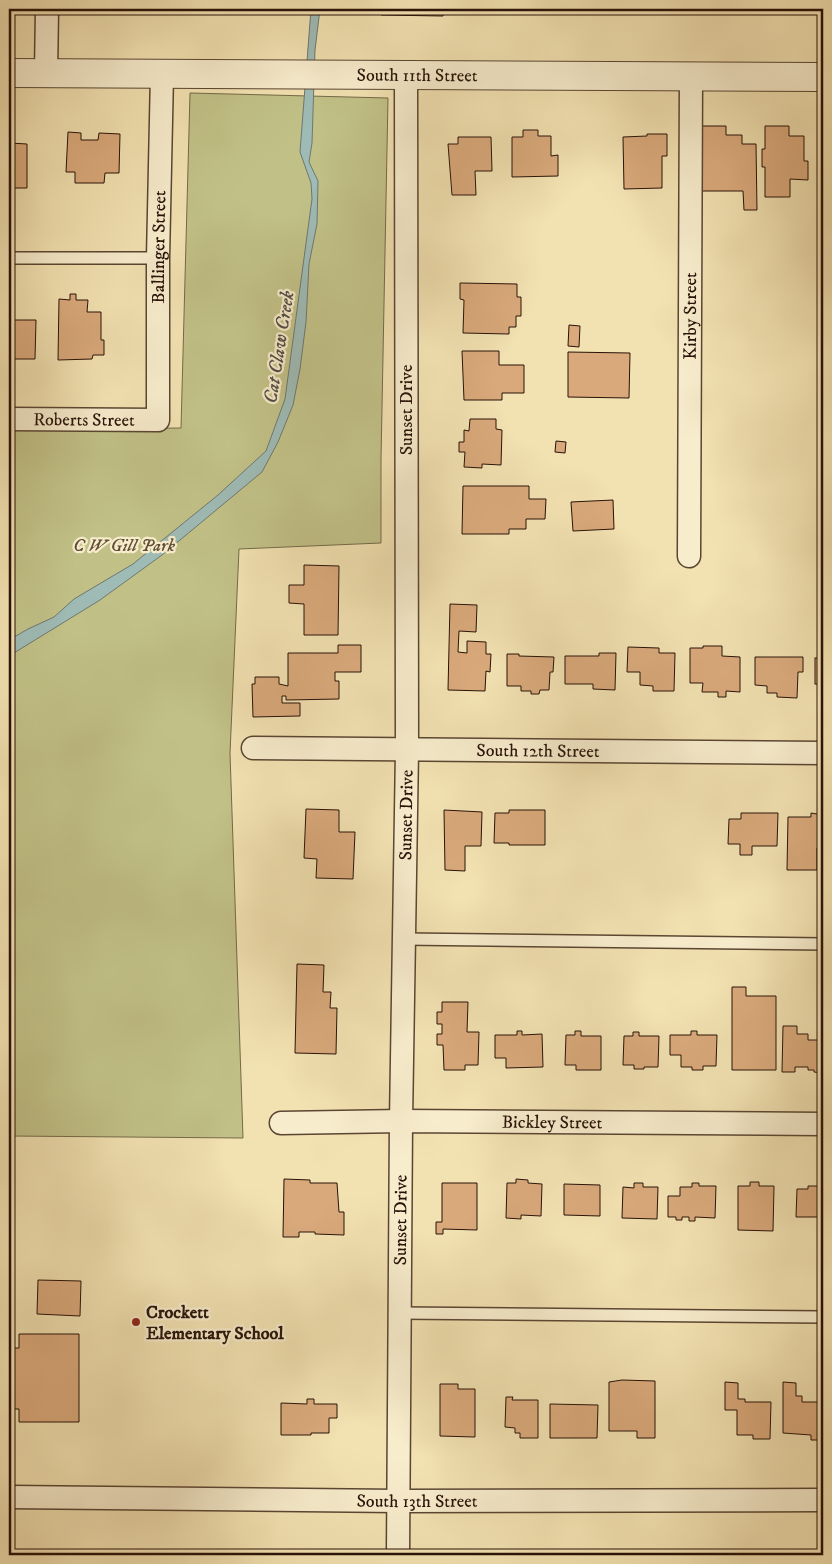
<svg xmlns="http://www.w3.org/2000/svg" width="832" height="1564" viewBox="0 0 832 1564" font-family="'IM FELL DW Pica',serif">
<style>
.green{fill:#c1c187;stroke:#746a48}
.water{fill:#9ebbb5;stroke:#6f7770}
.building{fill:#d9a97b;stroke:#281208}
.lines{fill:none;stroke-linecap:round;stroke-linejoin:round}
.service-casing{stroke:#5a4632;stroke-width:14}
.minor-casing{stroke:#5a4632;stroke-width:25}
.tertiary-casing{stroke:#5a4632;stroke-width:30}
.service{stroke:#f7eccc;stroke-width:11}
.minor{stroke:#f7eccc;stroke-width:22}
.tertiary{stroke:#f7eccc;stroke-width:28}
.poi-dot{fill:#8f2418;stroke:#f7eccc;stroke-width:2}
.labels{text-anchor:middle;stroke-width:4.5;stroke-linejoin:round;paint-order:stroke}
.street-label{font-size:18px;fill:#281208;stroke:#f7eccc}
.park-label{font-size:18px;font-style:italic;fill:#5e4f34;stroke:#f7eccc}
.poi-label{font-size:18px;font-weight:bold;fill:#281208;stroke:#f7eccc;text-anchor:start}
.water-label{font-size:19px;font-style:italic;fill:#514d45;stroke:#f7eccc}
</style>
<rect width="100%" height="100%" fill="#f2e1b1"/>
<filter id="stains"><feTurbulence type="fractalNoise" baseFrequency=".004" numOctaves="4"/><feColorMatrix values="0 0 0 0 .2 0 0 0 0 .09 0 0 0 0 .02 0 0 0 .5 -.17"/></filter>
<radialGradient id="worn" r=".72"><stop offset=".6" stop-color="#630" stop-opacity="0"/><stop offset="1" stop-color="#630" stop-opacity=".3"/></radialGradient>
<path class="green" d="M190 93 388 98 381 459V543L239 549 230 753 243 1138 9 1136V430L181 428Z"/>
<path class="water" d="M311 9H320L315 50 312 143 309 162 318 181 317 224 309 264 306 322 300 369 293 405 278 442 262 472 162 555 100 600 9 656V640L28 629 54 617 74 599 133 564 218 495 266 451 285 399 312 199 311 183 300 152Z"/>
<g class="building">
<path d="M82 9H184V14L82 13Z"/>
<path d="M385 9H443V16L381 15V11H385Z"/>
<path d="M781 9H814V10L781 11Z"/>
<path d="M700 126H726V135H742V144H756L757 210H744L743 191H699Z"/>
<path d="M765 126H789V136H804V161H808V180L790 179V197H765V167H762V149H765Z"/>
<path d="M523 130H538V136H551V156L558 155V176L512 177V137H523Z"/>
<path d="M68 132 81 133V140H98L99 133 120 134 119 173H105L104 183H75V172H66Z"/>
<path d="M647 134H667V156H662V188L624 189 623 137 647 136Z"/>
<path d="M458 137H491L492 171H475L476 195H452L448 144H458Z"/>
<path d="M9 143 27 144V188H9Z"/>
<path d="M460 283 517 284V297H521V316H516V327H509V334L463 333 464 300 460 299Z"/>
<path d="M70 294H76V300H88L87 312H101V340H104V355H93L92 359 58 360 59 299 70 300Z"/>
<path d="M9 320H36L35 359H9Z"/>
<path d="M569 325 580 326 579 347 568 346Z"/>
<path d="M462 351H499V365H524V393H502V400H464Z"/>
<path d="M568 352 630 353 629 398 568 397Z"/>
<path d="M470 419H496V429L502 430 501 465 482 464V468L464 467 465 452H459V442H464V430L469 431Z"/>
<path d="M556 441 566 442 565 453 555 452Z"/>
<path d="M463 486H529V499H546L545 519H526V529H509V534H462Z"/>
<path d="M613 500 614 529 573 531 571 502Z"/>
<path d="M304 565 339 566 338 635H304V604L289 603V585H304Z"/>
<path d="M450 604 477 605 476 632 459 631 458 652 467 653V641L486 642V654H491L490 672 486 671 485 691 448 690Z"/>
<path d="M338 645H361V672H335V681H339V699L286 700V696H282V703H300V716L253 717 252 684H255V677H279V684L288 686V653H338Z"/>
<path d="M703 646H722V656L740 657V692L726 691V697H718V692H702L703 683H690V648H703Z"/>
<path d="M628 647 659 648V653H675L674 691H653V686L640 685V672H627Z"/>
<path d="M599 653H616L615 690 593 689V684H565V656H599Z"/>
<path d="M507 654H519V656L554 657 553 672H550L549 690H540L539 694H531V691H521V686H507Z"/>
<path d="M755 657H803V672H798L797 698 777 697V693H767V686L755 685Z"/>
<rect x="815" y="658" width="8" height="26"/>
<path d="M306 809 339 810V832H355L353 879 316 878 317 859 304 858Z"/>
<path d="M444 810 482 812 481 846H465V871L445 870Z"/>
<path d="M509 810H545V845H509V843H494L495 813H509Z"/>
<path d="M741 813H778L777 846H752V855H740V844H728L729 819H741Z"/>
<path d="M811 813 823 815V848H817V870H787L788 817H811Z"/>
<path d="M297 964 324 965 323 992H331L330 1008H337L336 1054 295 1053Z"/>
<path d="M732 987H746V996H776V1070H732Z"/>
<path d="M442 1002H468L467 1032H479L478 1065H465V1070H444L443 1045H437V1034H442V1024H437V1012H442Z"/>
<path d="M783 1026H797V1034H808V1040H823V1073L814 1072V1070H808V1067H795V1072H782Z"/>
<path d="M517 1031H522V1035L542 1034 543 1067 506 1068V1058H495V1035H517Z"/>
<path d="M575 1031H581V1036H601V1070H576V1065H565L566 1035H575Z"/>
<path d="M691 1031H697V1035H717L716 1066H703V1070H692V1067H681V1055H670V1035H691Z"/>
<path d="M633 1032H639V1036H659L658 1067H644V1069H634V1065H623L624 1036H633Z"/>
<path d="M284 1179 310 1180V1183H337L339 1212H344V1235L315 1234V1232H299V1237H283Z"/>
<path d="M516 1179 528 1180V1183L542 1184 541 1216 521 1215V1219L506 1218 507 1183H516Z"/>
<path d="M750 1182H759V1186H774L773 1231 738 1230V1186H750Z"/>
<path d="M442 1183H477V1230L443 1229V1234H436V1222H442Z"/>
<path d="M634 1183H643V1187H658L657 1219 622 1218 623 1187 634 1188Z"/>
<path d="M692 1183H699V1186H716L715 1218 695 1217V1221H689V1217H682V1220H676V1217H668V1196H680V1187H692Z"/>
<path d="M564 1184 600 1185V1216L564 1215Z"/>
<path d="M808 1186H823V1217H796L797 1189H808Z"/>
<path d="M38 1280 81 1281 80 1316 37 1314Z"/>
<path d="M19 1334H79V1422H19V1409H9V1348H19Z"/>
<path d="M622 1380 655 1381V1438H637V1431H609V1382Z"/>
<path d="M725 1382 738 1383V1399H745V1402H771L770 1439H753V1435H737V1410H725Z"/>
<path d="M783 1382 796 1383V1396H802V1402H823V1440H811V1435L783 1433Z"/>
<path d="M440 1384H458V1389H475V1437L440 1436Z"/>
<path d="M506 1397H513L512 1400H538V1438H520V1433H515V1428L505 1427Z"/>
<path d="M307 1399H314V1404H337V1418H329V1433H311V1435H281V1403L307 1404Z"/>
<path d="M550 1404 598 1405 597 1438H550Z"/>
</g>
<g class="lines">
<defs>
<g id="service">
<path d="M9 258H158"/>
<path d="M404 939 823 944"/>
<path d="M400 1313 823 1317"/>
</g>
<g id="minor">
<path d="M46 73 47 9"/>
<path id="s1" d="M9 419 158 420V258L162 74"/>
<path id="s2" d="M689 556 691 76"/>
<path id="s3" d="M253 748 823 753"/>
<path id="s4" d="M281 1123 401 1121 823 1124"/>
<path id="s5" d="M9 1497 398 1501 823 1500"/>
<path id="s6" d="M398 1555 401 1121 407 750 406 76"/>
</g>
<g id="tertiary">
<path id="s7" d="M9 73 823 77"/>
</g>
</defs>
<use href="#service" class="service-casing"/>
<use href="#minor" class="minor-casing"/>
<use href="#tertiary" class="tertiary-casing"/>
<use href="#service" class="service"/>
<use href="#minor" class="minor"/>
<use href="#tertiary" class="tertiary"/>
</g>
<circle class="poi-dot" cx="136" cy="1322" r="5"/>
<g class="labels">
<g class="street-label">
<text dy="6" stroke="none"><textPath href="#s7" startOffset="408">South 11th Street</textPath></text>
<text dy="6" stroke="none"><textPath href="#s1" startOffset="322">Ballinger Street</textPath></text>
<text dy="6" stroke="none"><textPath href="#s2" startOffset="240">Kirby Street</textPath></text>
<text transform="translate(406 410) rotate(-90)" y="6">Sunset Drive</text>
<text dy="6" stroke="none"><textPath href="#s1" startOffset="75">Roberts Street</textPath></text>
<text dy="6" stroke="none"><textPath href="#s3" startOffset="285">South 12th Street</textPath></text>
<text dy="6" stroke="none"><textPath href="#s6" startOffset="740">Sunset Drive</textPath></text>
<text dy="6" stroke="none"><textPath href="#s4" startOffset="271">Bickley Street</textPath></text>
<text dy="6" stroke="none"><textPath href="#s6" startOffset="335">Sunset Drive</textPath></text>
<text dy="6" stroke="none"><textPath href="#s5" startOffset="408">South 13th Street</textPath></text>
</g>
<g class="park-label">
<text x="124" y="551">C W Gill Park</text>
</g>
<g class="poi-label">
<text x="146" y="1318">Crockett<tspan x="146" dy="21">Elementary School</tspan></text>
</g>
<g class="water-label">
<text transform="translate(278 347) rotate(-81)" y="7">Cat Claw Creek</text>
</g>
</g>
<rect width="832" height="1564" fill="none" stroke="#f2e1b1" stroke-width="30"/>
<rect x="10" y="10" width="812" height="1544" fill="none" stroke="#281208" stroke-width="2.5"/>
<rect x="15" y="15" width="802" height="1534" fill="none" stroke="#281208"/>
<rect width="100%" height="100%" filter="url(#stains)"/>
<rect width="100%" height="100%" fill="url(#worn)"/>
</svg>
